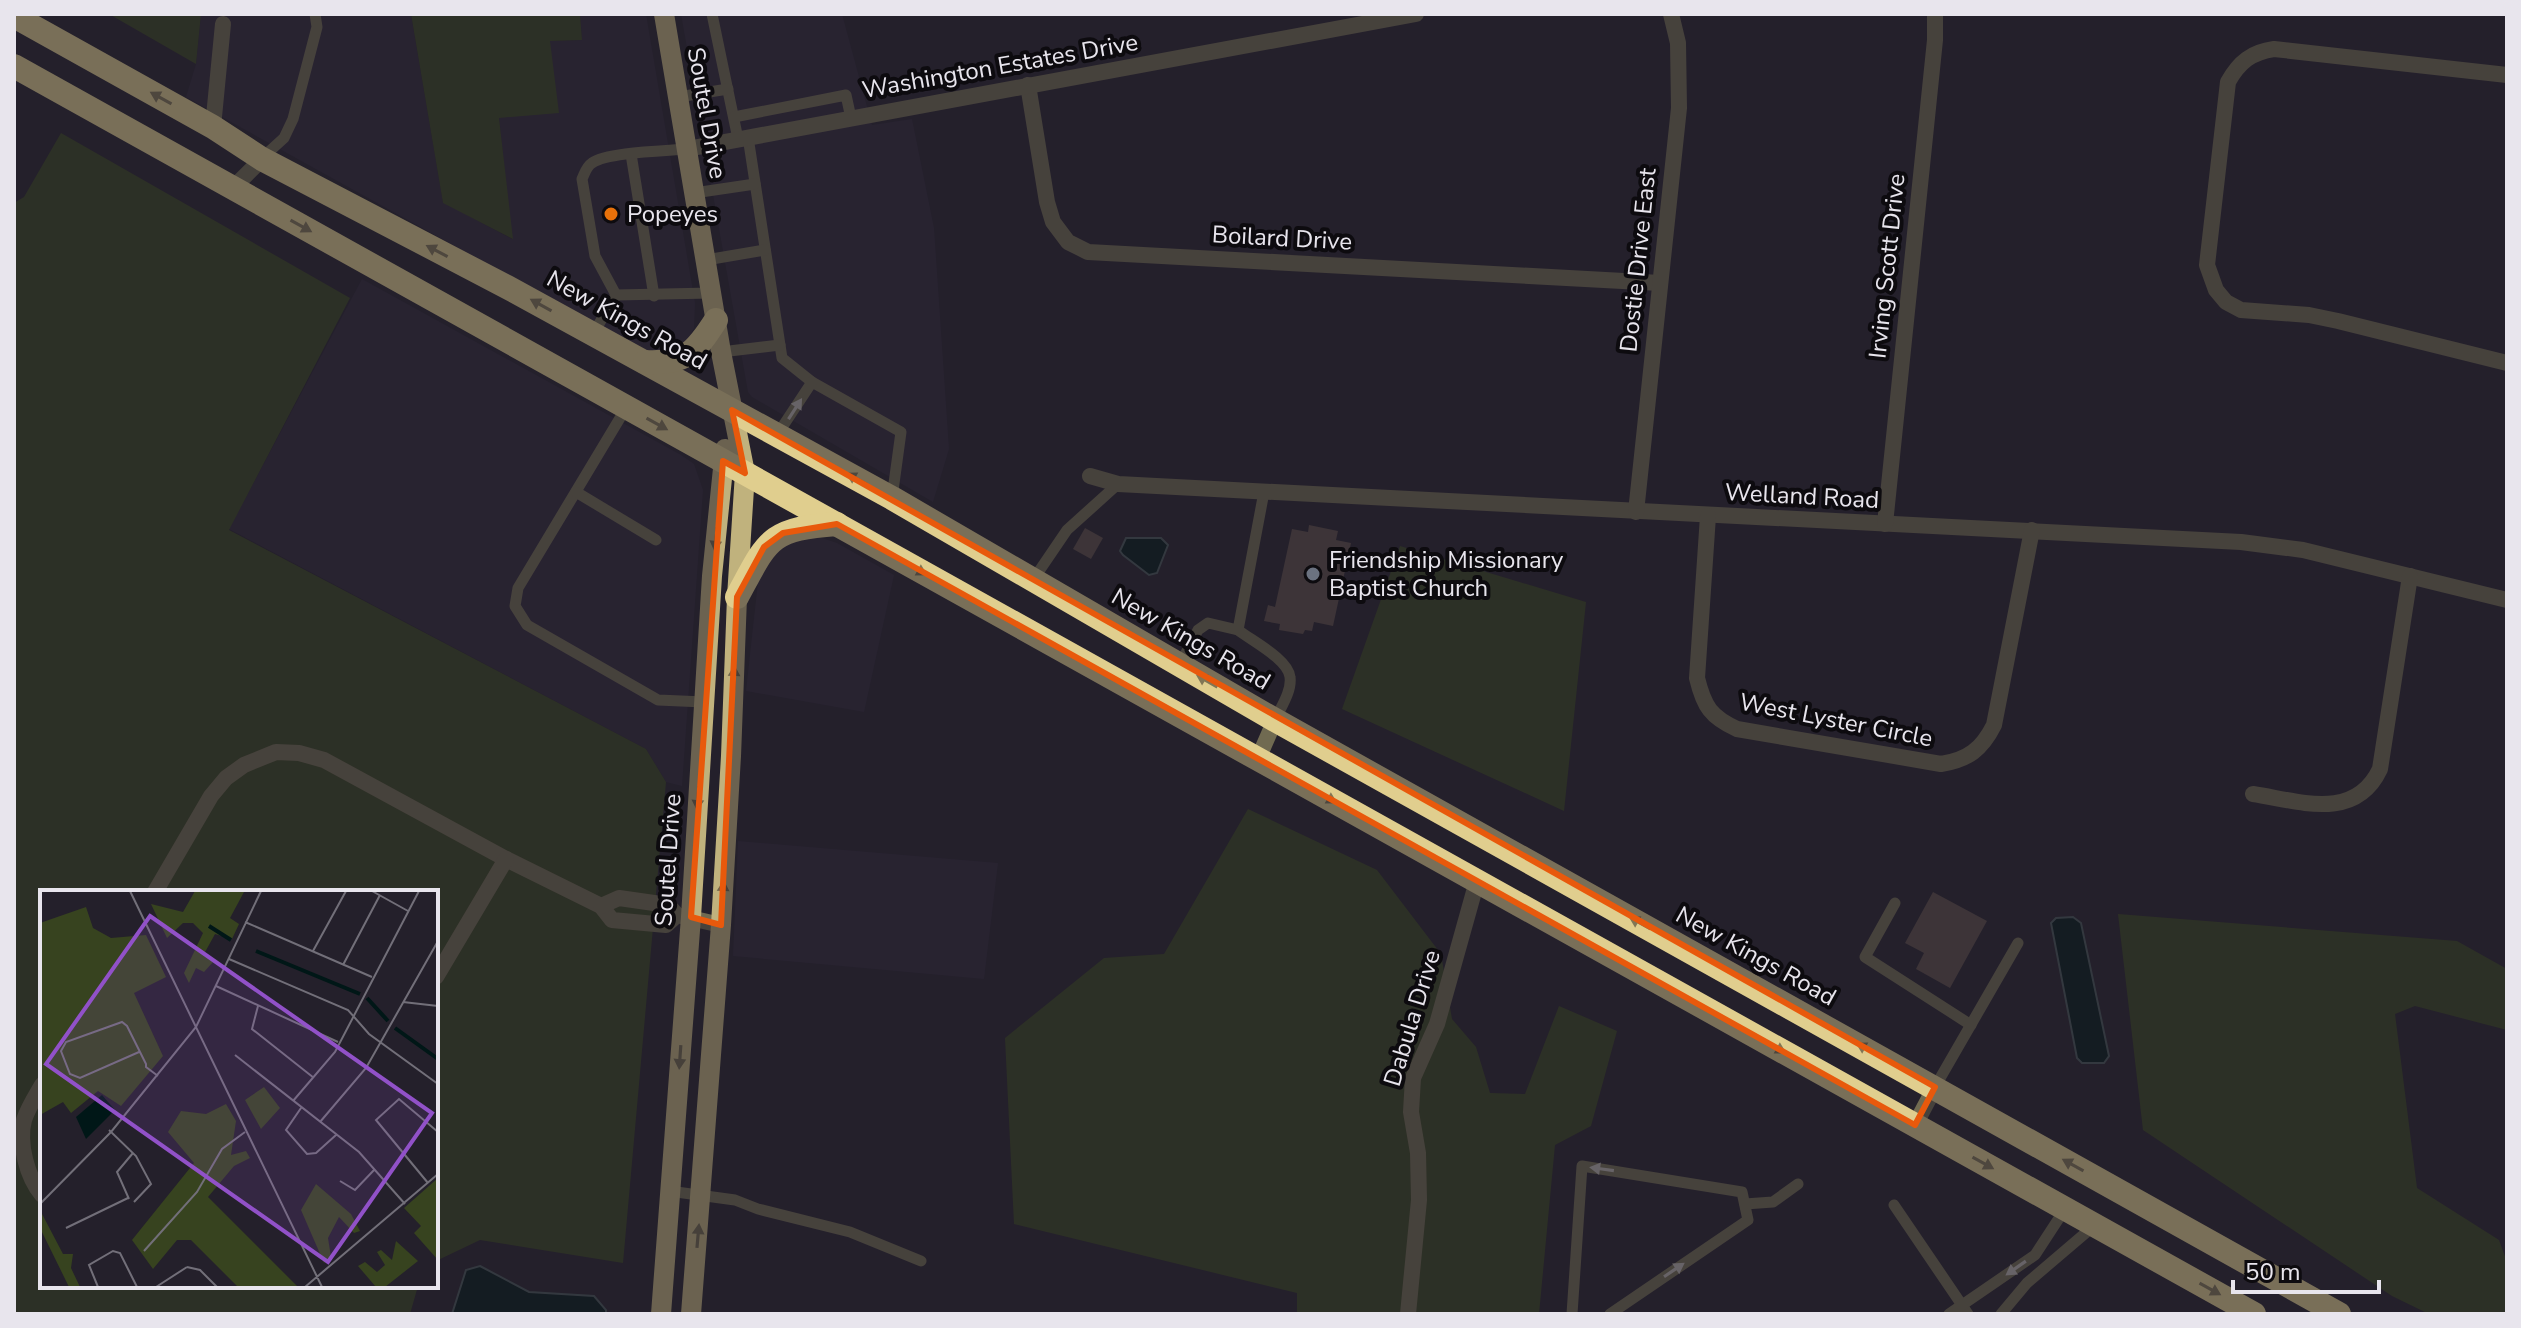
<svg xmlns="http://www.w3.org/2000/svg" width="2521" height="1328" viewBox="0 0 2521 1328" font-family="'Nunito Sans',sans-serif">
<style>
.built{fill:#2d2637}
.green{fill:#37431f}
.water{fill:#001717;stroke:#465557;stroke-width:2}
.building{fill:#5b4c47}
.lines{fill:none;stroke-linecap:round;stroke-linejoin:round}
.lane{stroke:#706a51;stroke-width:11}
.street{stroke:#706a51;stroke-width:16}
.primary{stroke:#c0b27d;stroke-width:20}
.highway{stroke:#e0ce8e;stroke-width:24}
.oneway{fill:#817655}
.oneway2{fill:#b8b4af}
.oneway3{fill:#6f674c}
.marked{fill:none;stroke:#e8590c;stroke-width:6;stroke-linejoin:round}
.food-dot{fill:#e8710a;stroke:#0d0b0f;stroke-width:3}
.worship-dot{fill:#6b7280;stroke:#0d0b0f;stroke-width:3}
.labels{text-anchor:middle;stroke-width:8;stroke-linejoin:round;paint-order:stroke}
.street-label{font-size:24px;fill:#e8e5ed;stroke:#0d0b0f}
.poi-label{font-size:24px;fill:#e8e5ed;stroke:#0d0b0f;text-anchor:start}
.inset-river{fill:none;stroke:#001717;stroke-width:4}
.inset-road{fill:none;stroke:#726f79;stroke-width:2}
.view{fill:#9151c8;fill-opacity:0.15;stroke:#9151c8;stroke-width:4}
.inset-edge{fill:none;stroke:#e8e5ed;stroke-width:4}
</style>
<rect width="100%" height="100%" fill="#24202b"/>
<g class="built">
<path d="M201 14H411L443 202 512 239 499 118 550 41 582 40 580 14H646L695 303 694 328 682 351 646 352 186 97 196 64Z"/>
<path d="M681 14H842L872 125 912 119 934 228 949 449 933 502 752 397 748 392Z"/>
<path d="M362 279 681 455 694 464 703 490 682 786 666 782 646 749 229 529Z"/>
<path d="M816 536 837 543 894 575 864 712 746 691 758 582 777 547Z"/>
<path d="M738 841 998 863 984 979 733 956Z"/>
</g>
<g class="green">
<path d="M109 14H201L196 64Z"/>
<path d="M411 14H580L582 40 550 41 559 113 499 118 513 239 443 203Z"/>
<path d="M61 133 350 298 229 530 646 749 666 782 623 1263 480 1240 436 1261V892H42V1286H418L410 1314H14V203L24 197Z"/>
<path d="M1400 546 1586 602 1564 811 1342 709Z"/>
<path d="M1248 809 1377 870 1441 954 1452 1019 1476 1047 1490 1093 1525 1094 1559 1006 1617 1031 1591 1126 1555 1145 1539 1314H1297V1293L1014 1224 1005 1038 1104 958 1164 954Z"/>
<path d="M2118 914 2457 941 2507 969V1030L2415 1006 2395 1014 2417 1188 2499 1240 2507 1262V1314H2429L2392 1296 2143 1130Z"/>
</g>
<g class="water">
<path d="M1126 538H1161L1168 545 1157 573 1149 575 1123 555 1120 551Z"/>
<path d="M2073 917 2081 923 2109 1056 2104 1063H2082L2077 1058 2051 923 2056 918Z"/>
<path d="M480 1266 529 1292 594 1296 606 1310V1314H452L466 1270Z"/>
</g>
<g class="building">
<path d="M1309 525 1338 531 1336 540 1351 543 1333 626 1314 622 1312 631 1305 630 1303 634 1279 630 1280 624 1264 621 1268 605 1275 607 1292 529 1308 532Z"/>
<path d="M1085 528 1103 538 1091 559 1073 549Z"/>
<path d="M1933 892 1987 921 1950 988 1916 969 1924 953 1905 943Z"/>
</g>
<g class="lines">
<g class="lane">
<path d="M712 14 738 139"/>
<path d="M678 97 728 89"/>
<path d="M734 117 846 95 851 118"/>
<path d="M748 137 782 358 812 382 901 432 892 498"/>
<path d="M631 154 654 296"/>
<path d="M262 158 284 138 293 119 317 27 315 14"/>
<path d="M694 193 755 184"/>
<path d="M706 260 765 250"/>
<path d="M616 295 595 256 582 179C585 173 586 167 592 163 607 152 666 151 687 149"/>
<path d="M593 334 616 295 711 293"/>
<path d="M721 352 780 345"/>
<path d="M626 408 518 588 515 606 527 625 658 700 704 702"/>
<path d="M777 435 812 382"/>
<path d="M576 492 656 540"/>
<path d="M1033 580 1067 530 1118 484"/>
<path d="M1238 630C1252 641 1288 659 1290 677 1292 691 1281 707 1275 720"/>
<path d="M1180 664 1198 630 1208 623 1238 630 1264 492"/>
<path d="M1895 903 1865 957 1971 1025"/>
<path d="M1935 1087 2018 943"/>
<path d="M669 1191 735 1200 758 1209 850 1232 921 1261"/>
<path d="M1745 1204 1773 1202 1798 1184"/>
<path d="M1894 1205 1968 1314"/>
<path d="M1572 1314 1582 1166 1742 1192 1748 1220 1610 1314"/>
<path d="M1949 1314 2035 1255 2065 1209"/>
<path d="M2001 1314 2027 1283 2095 1225"/>
</g>
<g class="street">
<path d="M2507 75 2274 49C2252 52 2239 62 2228 82L2207 265 2216 290 2226 302 2241 310 2309 315 2338 321 2507 363"/>
<path d="M1028 85 1047 202 1053 222 1068 242 1088 252 1660 283"/>
<path d="M213 127 223 24"/>
<path d="M687 149 1416 14"/>
<path d="M233 188 262 159"/>
<path d="M1090 476 1118 484 2241 542 2303 550 2507 600"/>
<path d="M1636 512 1679 108 1678 43 1671 14"/>
<path d="M1708 516 1697 678C1704 707 1711 717 1737 729L1941 764C1968 760 1982 749 1994 725L2032 530"/>
<path d="M1885 524 1935 40V14"/>
<path d="M1258 759 1275 720"/>
<path d="M2253 794C2299 801 2355 822 2380 769L2410 576"/>
<path d="M155 892 211 796 226 778 244 765 276 752 299 753 324 760 506 859 601 906 612 920 666 925 677 915"/>
<path d="M601 906 619 898 668 905 677 915 721 925"/>
<path d="M436 977 506 859"/>
<path d="M42 1085C35 1097 28 1108 24 1120 18 1143 27 1177 42 1195"/>
<path d="M1915 1125 1935 1087"/>
<path d="M1408 1314 1419 1200 1418 1153 1411 1112 1413 1078 1437 1024 1477 881"/>
</g>
<g class="primary">
<path d="M664 14 721 352 745 473 737 597 731 756 721 925 691 1314"/>
<path d="M661 1314 691 917 712 576 725 449"/>
</g>
<g class="highway">
<path d="M14 16 213 127 262 159 507 287 892 498 1275 720 2339 1314"/>
<path d="M14 66 2254 1314"/>
<path d="M645 362C685 364 695 353 716 320"/>
<path d="M737 597C768 540 768 529 837 524"/>
</g>
</g>
<defs><path id="oneway-solid" d="M-6-.8H1V-3.2L6.5 0L1 3.2V.8H-6Z" transform="scale(2)"/></defs>
<g class="oneway">
<use href="#oneway-solid" transform="translate(161 98) rotate(-151)"/>
<use href="#oneway-solid" transform="translate(301 226) rotate(29)"/>
<use href="#oneway-solid" transform="translate(437 251) rotate(-152)"/>
<use href="#oneway-solid" transform="translate(541 305) rotate(-151)"/>
<use href="#oneway-solid" transform="translate(657 424) rotate(29)"/>
<use href="#oneway-solid" transform="translate(857 479) rotate(-151)"/>
<use href="#oneway-solid" transform="translate(916 569) rotate(29)"/>
<use href="#oneway-solid" transform="translate(1207 681) rotate(-150)"/>
<use href="#oneway-solid" transform="translate(1326 797) rotate(29)"/>
<use href="#oneway-solid" transform="translate(1640 923) rotate(-151)"/>
<use href="#oneway-solid" transform="translate(1775 1047) rotate(29)"/>
<use href="#oneway-solid" transform="translate(1867 1049) rotate(-151)"/>
<use href="#oneway-solid" transform="translate(1983 1163) rotate(29)"/>
<use href="#oneway-solid" transform="translate(2073 1165) rotate(-151)"/>
<use href="#oneway-solid" transform="translate(2210 1289) rotate(29)"/>
</g>
<g class="oneway2">
<use href="#oneway-solid" transform="translate(795 409) rotate(-57)"/>
<use href="#oneway-solid" transform="translate(1602 1169) rotate(-172)"/>
<use href="#oneway-solid" transform="translate(2016 1268) rotate(145)"/>
<use href="#oneway-solid" transform="translate(1674 1270) rotate(-34)"/>
</g>
<g class="oneway3">
<use href="#oneway-solid" transform="translate(716 539) rotate(96)"/>
<use href="#oneway-solid" transform="translate(734 678) rotate(-88)"/>
<use href="#oneway-solid" transform="translate(698 798) rotate(94)"/>
<use href="#oneway-solid" transform="translate(723 893) rotate(-87)"/>
<use href="#oneway-solid" transform="translate(680 1057) rotate(94)"/>
<use href="#oneway-solid" transform="translate(698 1236) rotate(-85)"/>
</g>
<path d="M0 0H2521V1328H0ZM732 410 1935 1087 1915 1125 837 524 783 533 764 547 737 597 721 925 691 917 723 461 745 473Z" fill="#24202b" fill-opacity=".55" fill-rule="evenodd"/>
<path class="marked" d="M732 410 1935 1087 1915 1125 837 524 783 533 764 547 737 597 721 925 691 917 723 461 745 473Z"/>
<circle class="food-dot" cx="611" cy="214" r="8"/>
<circle class="worship-dot" cx="1313" cy="574" r="8"/>
<g class="labels">
<g class="street-label">
<text transform="translate(1000 66) rotate(-10)" y="8">Washington Estates Drive</text>
<text transform="translate(707 113) rotate(80)" y="8">Soutel Drive</text>
<text transform="translate(1282 238) rotate(3)" y="8">Boilard Drive</text>
<text transform="translate(1638 260) rotate(-84)" y="8">Dostie Drive East</text>
<text transform="translate(1887 266) rotate(-84)" y="8">Irving Scott Drive</text>
<text transform="translate(627 320) rotate(29)" y="8">New Kings Road</text>
<text transform="translate(1802 496) rotate(3)" y="8">Welland Road</text>
<text transform="translate(1191 639) rotate(30)" y="8">New Kings Road</text>
<text transform="translate(1836 720) rotate(11)" y="8">West Lyster Circle</text>
<text transform="translate(668 860) rotate(-86)" y="8">Soutel Drive</text>
<text transform="translate(1756 956) rotate(29)" y="8">New Kings Road</text>
<text transform="translate(1412 1018) rotate(-73)" y="8">Dabula Drive</text>
</g>
<g class="poi-label">
<text x="627" y="222">Popeyes</text>
<text x="1329" y="568">Friendship Missionary<tspan x="1329" dy="28">Baptist Church</tspan></text>
</g>
</g>
<g transform="translate(40 890)">
<rect width="398" height="398" fill="#24202b"/>
<path d="M155 1 204 2 190 28 199 34 192 49 175 44 164 64 174 71 164 82 156 78 149 93 144 83 163 43 153 33H143L127 48 111 14 143 22ZM46 17 53 38 71 48 106 45 126 87 94 103 123 166 81 216 58 201 31 223 23 212 0 225V33ZM224 197 240 218 221 239 205 210ZM186 214 196 231 191 265 206 261 210 268 194 276 168 307 258 397H198L151 350H137L113 379 92 350 154 273 128 242 141 221 166 224ZM398 288V370L374 343 381 336 364 318ZM276 294 311 324 320 341 314 343 299 327 288 348 291 367 284 373 261 320ZM1 322 23 364H33L31 378 40 397H29L0 338ZM356 351 378 371 345 397H336L318 376 325 372 337 382 345 375 337 362 341 360 352 370Z" fill="#37431f"/>
<path d="M62 205 75 220 46 249 36 227Z" fill="#001717"/>
<path class="inset-river" d="M169 36 191 50M216 61 320 104M327 108 348 131M355 138 398 169"/>
<path class="inset-road" d="M90 1 282 397M332 1 368 21M205 32 332 87M273 61 306 1M189 69 308 120 329 144 398 194M303 75 340 5M176 96 298 152M363 112 398 116M218 116 212 139 274 188M99 162 40 188 30 184 21 161 26 152 82 132 87 136 106 174V177L118 186M195 165 319 262 365 314M253 211 295 162 379 1M261 218 246 240 267 264 276 263 296 245M280 232 326 178 398 51M69 240 96 266 111 294 94 312M300 291 315 300 335 279M388 293 336 230 359 209 398 242M89 309 77 282 93 263M0 314 71 242 156 137 221 1M26 338 88 308M104 361 157 302 182 259 205 242M147 377 160 380 177 397M58 397 49 375 73 361 80 363 97 397M116 397 147 377M265 397 398 284"/>
<path class="view" d="M110 26 392 223 288 372 6 174Z"/>
<rect width="398" height="398" class="inset-edge"/>
</g>
<rect width="2521" height="1328" fill="none" stroke="#e8e5ed" stroke-width="32"/>
<path d="M2233 1280v12h146v-12" fill="none" stroke="#e8e5ed" stroke-width="4"/>
<text x="2245" y="1280" font-size="24" fill="#e8e5ed" stroke="#0d0b0f" stroke-width="6" paint-order="stroke">50 m</text>
</svg>
